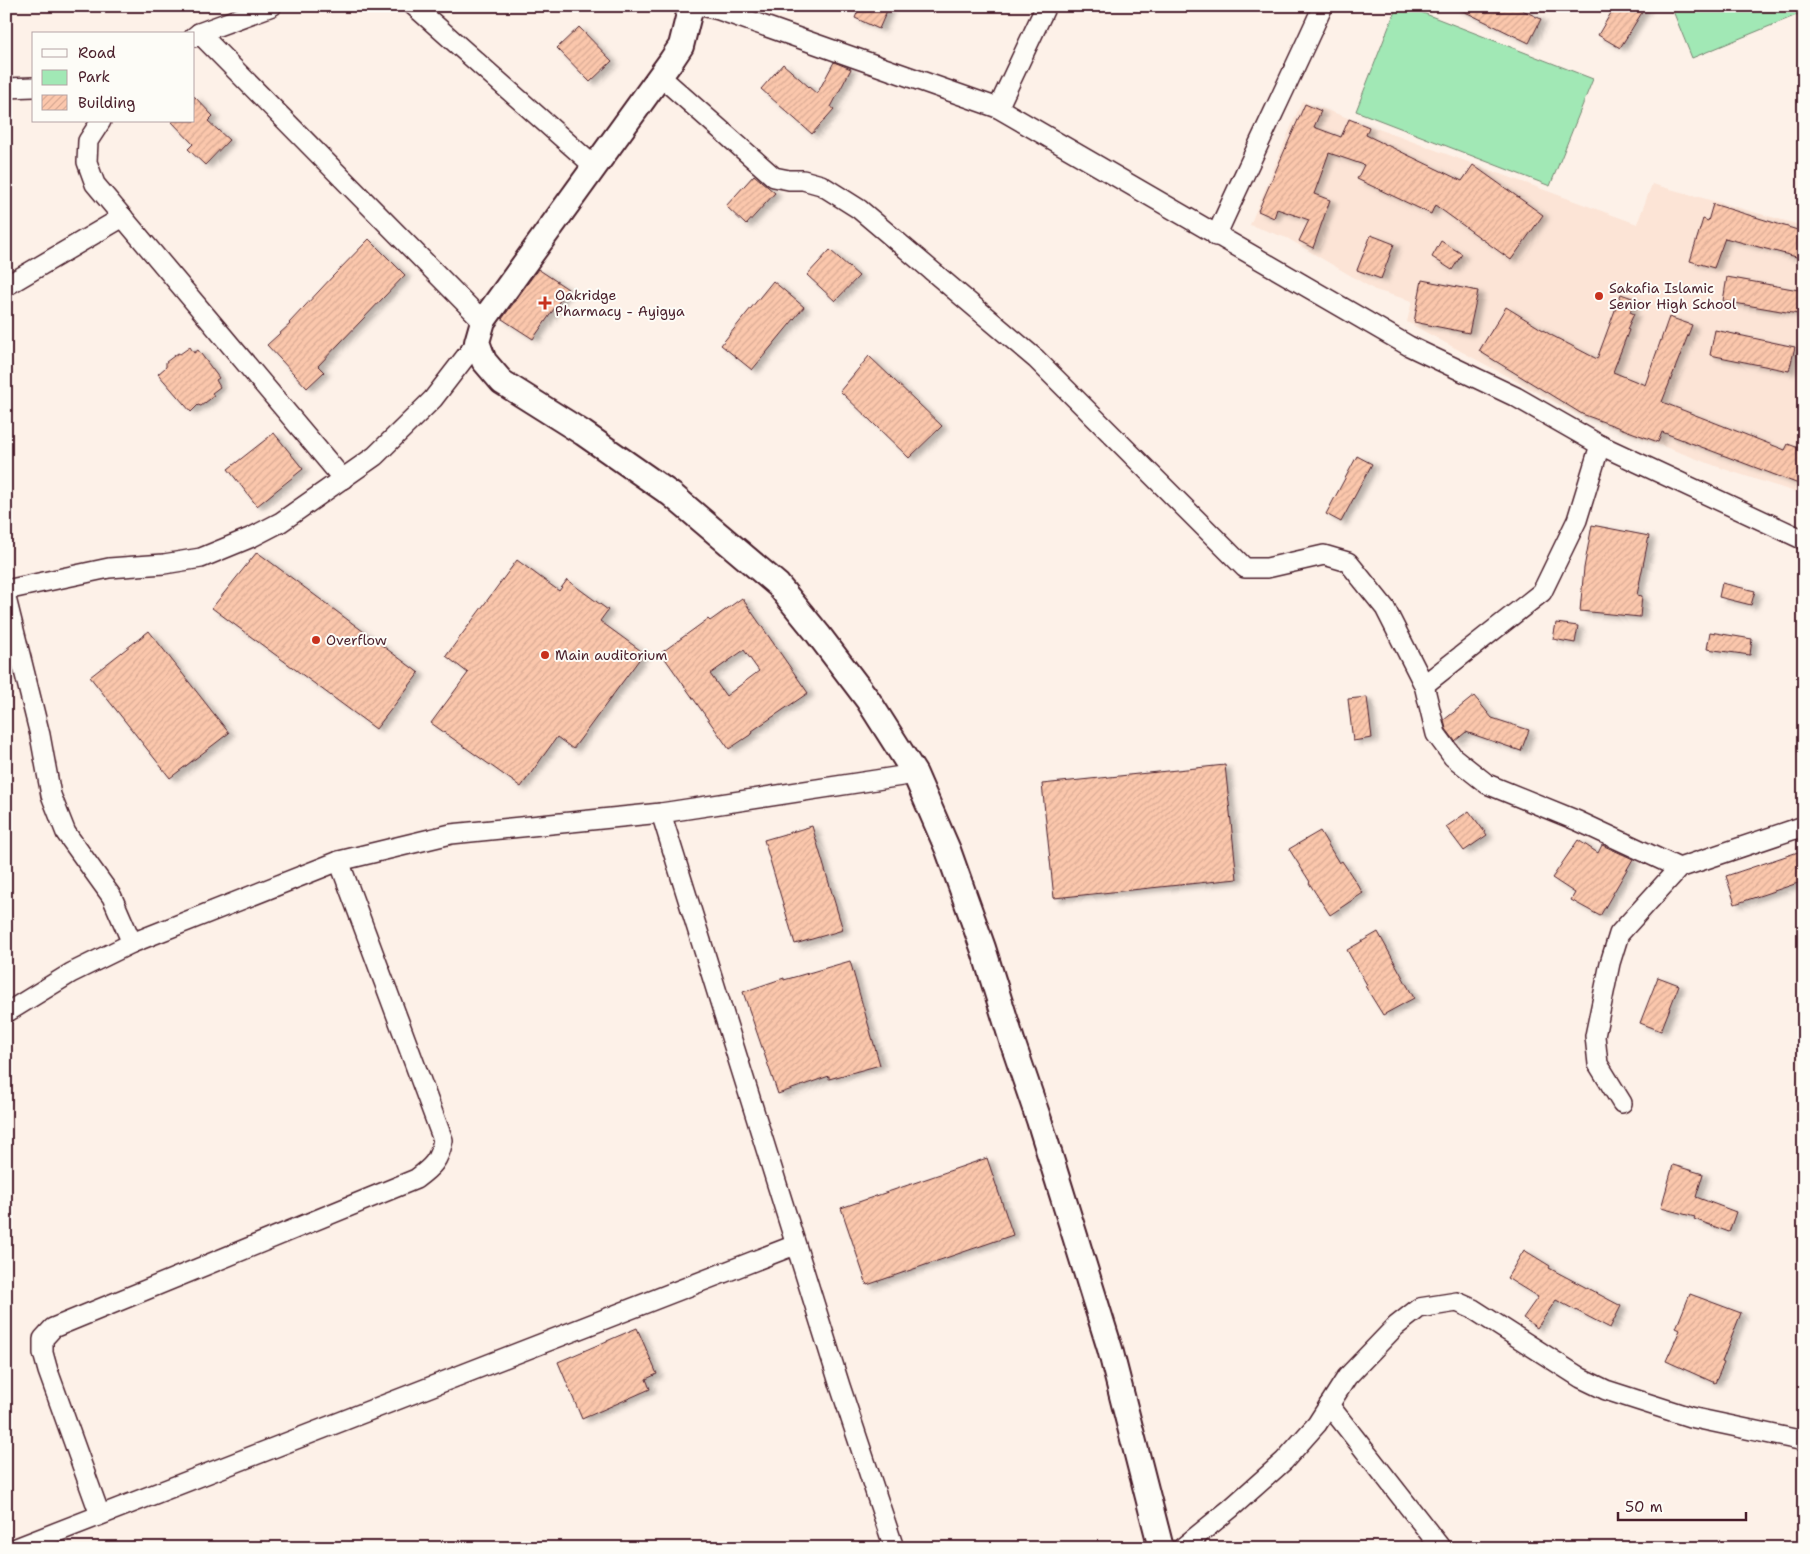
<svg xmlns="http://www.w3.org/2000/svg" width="1810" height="1554" viewBox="0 0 1810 1554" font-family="'Shantell Sans',sans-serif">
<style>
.built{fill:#fce4d6}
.green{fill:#a1e8b5;stroke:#768470}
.building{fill:url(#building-hatch);stroke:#4a1f2b;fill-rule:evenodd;filter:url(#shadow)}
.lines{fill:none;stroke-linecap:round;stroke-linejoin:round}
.minor-casing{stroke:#4a1f2b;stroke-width:22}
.tertiary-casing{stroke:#4a1f2b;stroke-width:28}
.minor{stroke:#fdfcf7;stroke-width:19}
.tertiary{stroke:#fdfcf7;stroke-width:24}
.poi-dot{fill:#c8321e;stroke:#fdfcf7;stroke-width:2}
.labels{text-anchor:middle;stroke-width:4;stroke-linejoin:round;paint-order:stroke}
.poi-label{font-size:14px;fill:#4a1f2b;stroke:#fdfcf7;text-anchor:start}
</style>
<defs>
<pattern id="building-hatch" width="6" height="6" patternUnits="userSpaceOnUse" patternTransform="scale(1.25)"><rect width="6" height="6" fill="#fbc7ac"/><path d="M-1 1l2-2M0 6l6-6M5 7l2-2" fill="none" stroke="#d9aa94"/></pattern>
<filter id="shadow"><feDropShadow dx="5.5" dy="3" stdDeviation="2.5" flood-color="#0004"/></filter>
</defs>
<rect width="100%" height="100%" fill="#fdf1e8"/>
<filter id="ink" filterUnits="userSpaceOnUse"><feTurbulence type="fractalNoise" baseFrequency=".02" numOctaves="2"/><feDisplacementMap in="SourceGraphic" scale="10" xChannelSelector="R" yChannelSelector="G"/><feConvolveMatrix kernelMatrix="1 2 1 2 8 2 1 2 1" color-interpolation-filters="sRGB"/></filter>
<g filter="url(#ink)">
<path class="built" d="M1302 101 1637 224 1652 184 1804 226V495L1721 468 1575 413 1407 322 1412 301 1375 290 1287 238 1250 225Z"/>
<g class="green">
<path d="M1397 6H1405L1593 79 1550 186 1356 111Z"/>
<path d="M1671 6H1804V12L1692 58Z"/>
</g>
<g class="building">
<path d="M860 6H889L879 29 855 18Z"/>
<path d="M1453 6H1514L1541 19 1529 43Z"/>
<path d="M1615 6H1646L1620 48 1598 35Z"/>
<path d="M579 27 612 61 590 82 557 48Z"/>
<path d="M834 62 851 69 831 107 834 109 812 134 761 89 783 64 817 94Z"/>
<path d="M194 96 213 116 208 121 229 140 205 165 188 149 193 144 171 121H194Z"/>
<path d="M1305 104 1321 111 1314 127 1341 137 1349 119 1369 127 1366 135 1462 181 1473 165 1543 215 1511 260 1435 205 1431 214 1357 179 1364 165 1329 153 1314 194 1330 200 1313 248 1299 241 1309 220 1277 209 1274 218 1258 211Z"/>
<path d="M754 175 775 193 746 225 726 206Z"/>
<path d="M1713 204 1804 232V259L1725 238 1714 268 1690 261 1703 219 1708 221Z"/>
<path d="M1371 235 1394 244 1381 279 1357 270Z"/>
<path d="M369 239 405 275 318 366 324 372 307 388 267 345 290 324 289 323 334 275Z"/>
<path d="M1441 241 1462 254 1452 270 1432 257Z"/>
<path d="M830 250 859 276 835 301 807 275Z"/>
<path d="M538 269 568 289 533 339 502 319Z"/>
<path d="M1727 277 1804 291V315L1723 301Z"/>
<path d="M1422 280 1478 291 1469 333 1414 322Z"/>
<path d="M773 281 804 307 752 370 721 345Z"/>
<path d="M1621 294 1635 299 1630 312 1634 314 1627 329 1629 330 1613 372 1645 385 1669 317 1692 325 1662 402 1785 450 1788 444 1804 450V486L1662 432 1658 442 1582 414 1479 351 1506 307 1551 335 1597 359Z"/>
<path d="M1715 330 1795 347 1789 371 1710 355Z"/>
<path d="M190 347 194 353 198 350 219 378 216 380 220 387 212 393 214 396 201 406 198 405 191 412 158 374 166 367V362L178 353 180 354Z"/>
<path d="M869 356 942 426 909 458 840 391Z"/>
<path d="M274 433 303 469 257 506 228 469Z"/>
<path d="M1357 456 1372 464 1341 522 1326 514Z"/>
<path d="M1592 525 1649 536 1637 595 1642 596 1640 617 1580 611 1584 568Z"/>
<path d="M257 552 419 673 376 729 212 608Z"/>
<path d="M517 560 559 591 567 580 608 610 600 621 644 653 573 749 557 737 521 787 431 723 468 673 446 656Z"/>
<path d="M1722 583 1755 591 1751 605 1719 597Z"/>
<path d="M742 598 808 693 752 731 753 733 729 749 661 653 708 619 710 621ZM744 650 759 671 726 696 710 674Z"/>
<path d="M1556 623 1578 626 1575 643 1553 639Z"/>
<path d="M149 631 229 733 170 778 90 677Z"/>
<path d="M1710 632 1752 639 1750 655 1707 649Z"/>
<path d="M1474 696 1492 718 1529 730 1521 751 1466 732 1455 741 1446 729 1444 720Z"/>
<path d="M1367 697 1372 738 1353 741 1348 699Z"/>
<path d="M1225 765 1237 879 1054 898 1042 784Z"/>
<path d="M1469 811 1487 835 1464 851 1446 827Z"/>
<path d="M812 826 843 930 795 944 764 840Z"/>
<path d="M1320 831 1339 863 1342 861 1363 893 1330 915 1309 883 1310 882 1289 849Z"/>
<path d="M1578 840 1598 853 1602 845 1633 859 1600 916 1571 900 1575 893 1552 878Z"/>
<path d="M1804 850V881L1735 904 1726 876Z"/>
<path d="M1378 932 1414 998 1383 1015 1365 986 1367 985 1347 950Z"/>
<path d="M850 961 880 1065 829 1079V1076L778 1094 743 992 784 978V980Z"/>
<path d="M1658 977 1679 985 1661 1031 1640 1023Z"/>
<path d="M987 1158 1013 1235 867 1285 841 1208Z"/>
<path d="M1673 1165 1703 1174 1696 1197 1736 1212 1729 1232 1694 1219 1695 1217 1661 1208Z"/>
<path d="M1524 1250 1550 1266 1549 1268 1621 1306 1610 1328 1556 1300 1537 1328 1523 1318 1538 1297 1507 1278Z"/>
<path d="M1690 1294 1741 1313 1722 1362 1724 1363 1715 1383 1666 1361 1680 1330 1676 1328Z"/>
<path d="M637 1328 657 1374 646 1379 650 1389 582 1419 558 1362Z"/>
</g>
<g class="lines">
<defs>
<g id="minor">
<path d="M414 6 595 167"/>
<path d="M702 6 719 10 998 108 1409 346 1516 397 1600 445 1804 540"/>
<path d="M199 33 483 321"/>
<path d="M194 37 199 33 272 6"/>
<path d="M661 77 774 177 789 180H803L821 185 859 209 1036 359 1245 568H1267L1324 555 1348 562 1385 608 1424 685 1436 734 1453 757 1487 784 1578 821 1679 868"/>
<path d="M6 88 34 87"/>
<path d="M998 108 1046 6"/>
<path d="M101 121 88 141 87 162 95 184 343 479"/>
<path d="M1216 236C1251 159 1288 83 1323 6"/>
<path d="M6 286 123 217"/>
<path d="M6 590 109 568 164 564 201 558 252 537 281 522 375 456 433 399 477 342"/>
<path d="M6 598 40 735 51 795 66 833 112 897 132 943"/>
<path d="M1424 685 1542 592 1577 520 1600 445"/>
<path d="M661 813 840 1386 894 1548"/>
<path d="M6 1013 71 973 132 943 339 861 451 834 661 813 915 774"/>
<path d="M1622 1103 1598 1064 1595 1036 1610 963 1619 934 1679 868 1804 826"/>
<path d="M1329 1405 1441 1548"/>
<path d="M100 1515 48 1371 43 1353V1339L53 1328 416 1179C432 1167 439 1161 443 1140L339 861"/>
<path d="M16 1548 795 1245"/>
<path d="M1182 1548 1230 1509 1284 1461 1317 1424 1347 1377 1396 1326 1419 1308 1457 1302 1473 1309 1581 1378 1606 1390 1690 1417 1804 1441"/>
</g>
<path id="tertiary" d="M691 6 681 46 671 61 483 321 477 342 484 361 502 382 583 433 672 495 778 585 818 634 868 700 915 774 948 850 983 948 1013 1044 1039 1120 1110 1349 1161 1548"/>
</defs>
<use href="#minor" class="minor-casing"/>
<use href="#tertiary" class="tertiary-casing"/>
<use href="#minor" class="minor"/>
<use href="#tertiary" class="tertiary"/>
</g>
</g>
<g class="poi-dot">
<circle cx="1599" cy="296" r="5"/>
<path d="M542.5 295.5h5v5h5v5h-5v5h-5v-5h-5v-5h5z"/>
<circle cx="316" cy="640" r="5"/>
<circle cx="545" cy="655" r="5"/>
</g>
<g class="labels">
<g class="poi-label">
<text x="1609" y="293">Sakafia Islamic<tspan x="1609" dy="16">Senior High School</tspan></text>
<text x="555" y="300">Oakridge<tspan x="555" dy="16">Pharmacy - Ayigya</tspan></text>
<text x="326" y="645">Overflow</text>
<text x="555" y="660">Main auditorium</text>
</g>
</g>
<rect width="1810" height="1554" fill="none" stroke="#fdfcf7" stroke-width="25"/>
<rect x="12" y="12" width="1785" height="1529" fill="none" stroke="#4a1f2b" stroke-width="2" filter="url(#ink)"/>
<rect x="32" y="32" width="162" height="90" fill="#fdfcf7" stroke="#b5a4a5"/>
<rect x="42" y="49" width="25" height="8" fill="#fdfcf7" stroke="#b5a4a5"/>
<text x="78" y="58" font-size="15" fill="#4a1f2b">Road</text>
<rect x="42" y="70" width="25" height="15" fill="#a1e8b5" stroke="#b5a4a5"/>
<text x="78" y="82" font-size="15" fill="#4a1f2b">Park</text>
<rect x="42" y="95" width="25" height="15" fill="url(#building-hatch)" stroke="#b5a4a5"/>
<text x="78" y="108" font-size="15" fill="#4a1f2b">Building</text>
<path d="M1618 1512v8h128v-8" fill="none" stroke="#4a1f2b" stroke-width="2.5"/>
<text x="1625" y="1512" font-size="15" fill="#4a1f2b" stroke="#fdfcf7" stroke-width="4" paint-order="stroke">50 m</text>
</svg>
